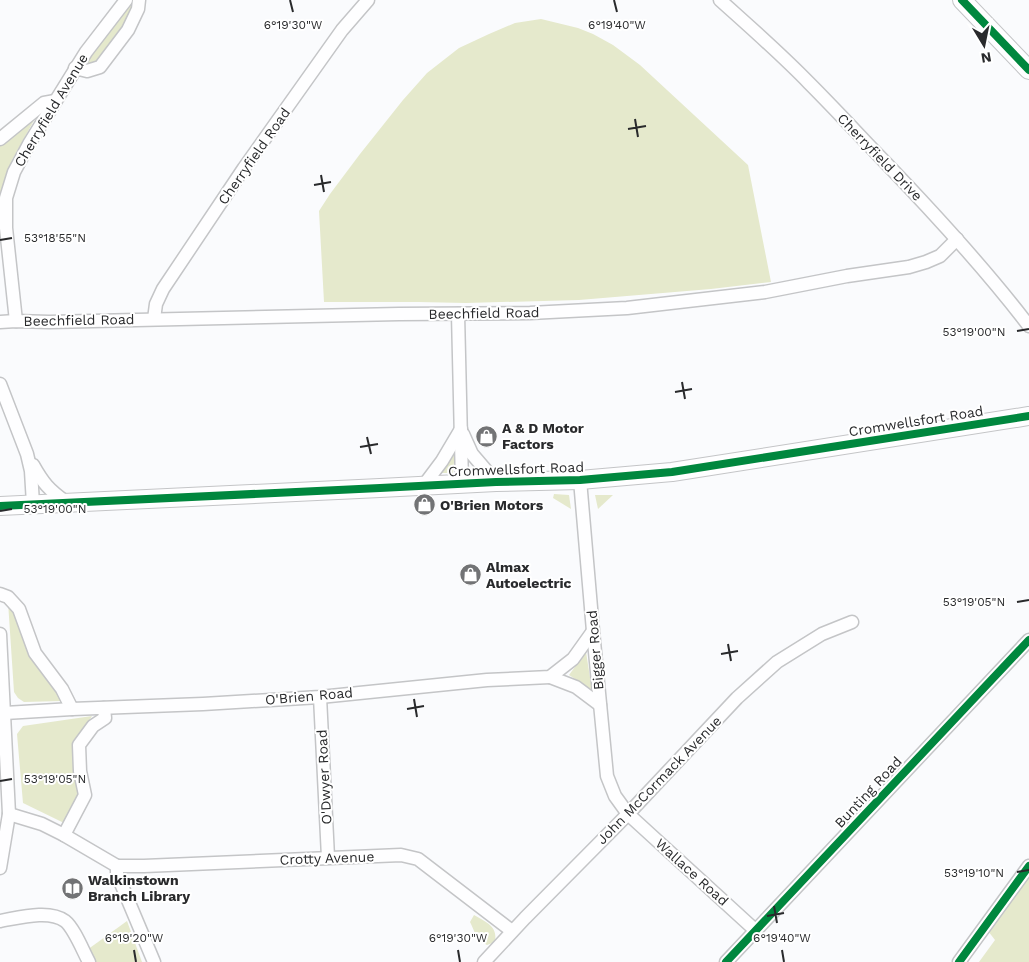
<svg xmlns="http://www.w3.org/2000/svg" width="1029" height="962" viewBox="0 0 1029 962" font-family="'Work Sans',sans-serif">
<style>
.green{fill:#e5e9cc}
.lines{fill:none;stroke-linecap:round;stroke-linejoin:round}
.minor-casing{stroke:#c4c5c7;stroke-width:15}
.secondary-casing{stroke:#c4c5c7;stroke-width:20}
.minor{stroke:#fefeff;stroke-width:12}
.secondary{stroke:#fefeff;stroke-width:18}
.cycleway-casing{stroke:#fff;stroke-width:11}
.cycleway{stroke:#00873e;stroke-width:8}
.ticks{fill:none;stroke:#292a2c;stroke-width:2}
.labels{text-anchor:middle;stroke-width:4;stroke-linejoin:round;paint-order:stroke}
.street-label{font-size:14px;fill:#292a2c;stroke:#fff}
.poi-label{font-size:14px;font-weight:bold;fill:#292a2c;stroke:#fff;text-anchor:start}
.ticks-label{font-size:12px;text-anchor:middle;fill:#292a2c;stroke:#fff;stroke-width:4;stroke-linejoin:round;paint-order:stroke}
</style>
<rect width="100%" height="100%" fill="#fafbfd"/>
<g class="green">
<path d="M132 0H134L129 21 95 65 85 64Z"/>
<path d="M541 19 578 28 593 34 613 45 640 65 748 165 771 282 711 289 579 300 466 303 418 302H324L319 211 330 194 360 154 403 100 427 73 459 48 489 34 515 23Z"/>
<path d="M37 115 12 160 0 194V145Z"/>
<path d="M455 451 453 473H437L452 457Z"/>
<path d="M554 494 569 495 571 509 553 498Z"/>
<path d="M595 495H613L598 509Z"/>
<path d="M8 602 11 604 32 656 62 701 24 702 18 698 14 692Z"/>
<path d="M586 652 592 690 569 675Z"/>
<path d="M92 716 73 746 75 772 82 790 64 823 23 803 17 734 23 726Z"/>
<path d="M1029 876V962H979L995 940 988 931Z"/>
<path d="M474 915C486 922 498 926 495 942L487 945 478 940 471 924 470 922Z"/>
<path d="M127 921 142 962H93L87 950Z"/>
</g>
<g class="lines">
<defs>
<g id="minor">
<path d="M720 0C750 27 781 54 809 83 834 108 858 134 883 160 934 213 984 267 1029 326"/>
<path d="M75 68 87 71 100 67 128 30 138 9 139 0"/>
<path d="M0 139 44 103 55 101"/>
<path d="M458 314 462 483"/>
<path d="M154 319 156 304 163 289 244 168 342 30 368 0"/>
<path d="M16 321 6 228V198L14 172 29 144 86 52 126 0"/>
<path d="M0 322 16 321 49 322 399 314 530 313 627 308 765 292 847 276 909 267 926 262 940 256 957 239"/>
<path d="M0 384 27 454 31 471 33 504"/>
<path d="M463 434 472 454 496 482"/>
<path d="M33 465C43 483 49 490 66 502"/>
<path d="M580 480 593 631 607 776 615 796 628 814 755 930"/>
<path d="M424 485 442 461 461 429"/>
<path d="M0 594 8 597 19 609 35 653 62 689 72 709"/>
<path d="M0 634 9 814 0 868"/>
<path d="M550 677 576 687 600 705"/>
<path d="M320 697 328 857"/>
<path d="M5 713 72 709 203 704 320 697 487 680 550 677 573 659 593 631"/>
<path d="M9 814 42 824 64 835 117 866"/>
<path d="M64 835 85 795 80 771 79 745 93 726 105 718 104 708"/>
<path d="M117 866H144L401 855 418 859 512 931"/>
<path d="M117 866V874L154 962"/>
<path d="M0 921C18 918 49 909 65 921 74 928 83 951 89 962"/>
<path d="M484 962 525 918 628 814 737 698 777 662 822 634 852 622"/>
<path d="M726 962 1029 640"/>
<path d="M959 962 1029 866"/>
</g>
<g id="secondary">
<path d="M962 0 1029 70"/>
<path d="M0 506 380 488 496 482 580 480 672 472 1029 416"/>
</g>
</defs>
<use href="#minor" class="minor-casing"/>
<use href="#secondary" class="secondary-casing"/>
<use href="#minor" class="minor"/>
<use href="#secondary" class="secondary"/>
<defs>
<g id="cycleway">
<path d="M962 0 1029 70"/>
<path d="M0 506 380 488 496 482 580 480 672 472 1029 416"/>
<path d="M726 962 1029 640"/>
<path d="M959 962 1029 866"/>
</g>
</defs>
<use href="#cycleway" class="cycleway-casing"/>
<use href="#cycleway" class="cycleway"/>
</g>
<path class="ticks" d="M290 0 293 12M614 0 617 12M635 119 638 137M628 129 646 126M321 175 324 192M314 185 331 182M0 240 12 238M1017 331 1029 329M682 382 685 399M675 392 692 389M367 437 371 454M360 447 378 444M0 511 12 509M1017 602 1029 600M728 644 731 661M721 654 738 651M414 699 417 717M407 709 424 706M0 781 12 779M1017 872 1029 870M774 906 777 923M767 916 784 913M134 950 136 962M458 950 460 962M782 950 784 962"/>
<defs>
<symbol id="shop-disc" viewBox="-11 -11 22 22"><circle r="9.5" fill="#727375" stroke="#fff"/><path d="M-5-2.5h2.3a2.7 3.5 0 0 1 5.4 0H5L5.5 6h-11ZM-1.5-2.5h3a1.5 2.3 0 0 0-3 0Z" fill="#fff"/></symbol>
<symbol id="library-disc" viewBox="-11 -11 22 22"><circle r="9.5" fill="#727375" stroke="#fff"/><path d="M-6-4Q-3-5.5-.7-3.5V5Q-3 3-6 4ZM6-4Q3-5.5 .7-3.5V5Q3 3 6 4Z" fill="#fff"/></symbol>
</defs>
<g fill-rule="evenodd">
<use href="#shop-disc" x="474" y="424" width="25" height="25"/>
<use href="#shop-disc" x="412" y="492" width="25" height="25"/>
<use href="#shop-disc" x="458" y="562" width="25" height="25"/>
<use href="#library-disc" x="60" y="876" width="25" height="25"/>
</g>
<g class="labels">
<g class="street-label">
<text transform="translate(51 110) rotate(-59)" y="5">Cherryfield Avenue</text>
<text transform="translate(254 156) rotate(-55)" y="5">Cherryfield Road</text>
<text transform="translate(880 157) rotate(46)" y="5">Cherryfield Drive</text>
<text transform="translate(484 313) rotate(-1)" y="5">Beechfield Road</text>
<text transform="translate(79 320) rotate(-1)" y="5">Beechfield Road</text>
<text transform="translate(916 421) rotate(-9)" y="5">Cromwellsfort Road</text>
<text transform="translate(516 469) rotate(-2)" y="5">Cromwellsfort Road</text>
<text transform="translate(595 650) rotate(-95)" y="5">Bigger Road</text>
<text transform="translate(309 696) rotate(-5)" y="5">O'Brien Road</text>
<text transform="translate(324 777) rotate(-93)" y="5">O'Dwyer Road</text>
<text transform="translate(659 780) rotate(-46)" y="5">John McCormack Avenue</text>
<text transform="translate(868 792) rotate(-47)" y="5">Bunting Road</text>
<text transform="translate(327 858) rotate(-2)" y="5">Crotty Avenue</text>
<text transform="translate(692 872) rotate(42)" y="5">Wallace Road</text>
</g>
<g class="poi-label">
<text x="502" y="433">A &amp; D Motor<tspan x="502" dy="16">Factors</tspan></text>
<text x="440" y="510">O'Brien Motors</text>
<text x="486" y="572">Almax<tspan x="486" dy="16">Autoelectric</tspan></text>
<text x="88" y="885">Walkinstown<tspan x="88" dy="16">Branch Library</tspan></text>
</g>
</g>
<g class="ticks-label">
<text x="293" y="29">6°19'30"W</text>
<text x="617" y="29">6°19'40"W</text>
<text x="55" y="242">53°18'55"N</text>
<text x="974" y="336">53°19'00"N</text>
<text x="55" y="513">53°19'00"N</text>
<text x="974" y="606">53°19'05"N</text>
<text x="55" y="783">53°19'05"N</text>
<text x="974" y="877">53°19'10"N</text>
<text x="134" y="942">6°19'20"W</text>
<text x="458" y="942">6°19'30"W</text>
<text x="782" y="942">6°19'40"W</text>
</g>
<g transform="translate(984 45) rotate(170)" stroke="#ffffff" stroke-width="4" paint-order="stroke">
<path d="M0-4L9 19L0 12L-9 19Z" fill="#292a2c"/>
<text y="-8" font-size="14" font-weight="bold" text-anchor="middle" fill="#292a2c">N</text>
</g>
</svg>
